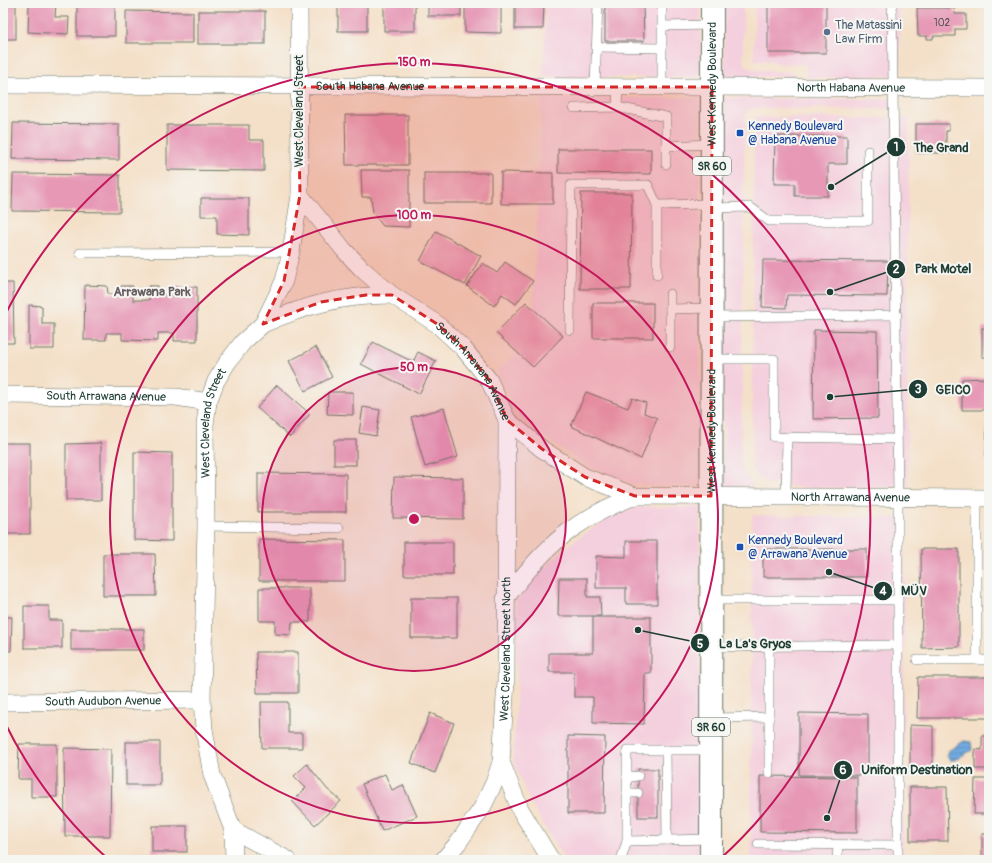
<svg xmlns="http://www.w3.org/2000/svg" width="992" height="863" viewBox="0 0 992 863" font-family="Pangolin,sans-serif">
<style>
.built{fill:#f4cfdd}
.water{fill:url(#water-rules);stroke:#48748b}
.building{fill:#e698b5}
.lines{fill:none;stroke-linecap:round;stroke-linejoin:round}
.lane-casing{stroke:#6a7668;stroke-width:10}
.street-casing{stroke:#6a7668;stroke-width:18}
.primary-casing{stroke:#6a7668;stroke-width:24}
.lane{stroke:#fff;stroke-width:9}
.street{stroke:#fff;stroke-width:17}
.primary{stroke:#fff;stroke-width:22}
.marked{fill:#d62828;fill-opacity:0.2;stroke:#d62828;stroke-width:3;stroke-dasharray:8 5;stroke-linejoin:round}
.ring{fill:none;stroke:#c2185b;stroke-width:2}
.service-dot{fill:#5c6f8a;stroke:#f6f6f2;stroke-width:1.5}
.transit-dot{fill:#1a4fb4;stroke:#f6f6f2;stroke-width:1.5}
.labels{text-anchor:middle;stroke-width:4;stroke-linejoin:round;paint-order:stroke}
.number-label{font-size:10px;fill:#515454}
.shield{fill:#f6f6f2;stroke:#60746d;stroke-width:1}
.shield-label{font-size:11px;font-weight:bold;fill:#1f3d34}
.service-label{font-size:12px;fill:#4e5e75;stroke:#f6f6f2;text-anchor:start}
.street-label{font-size:12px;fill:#1f3d34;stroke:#f6f6f2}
.transit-label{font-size:12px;fill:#164399;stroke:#f6f6f2;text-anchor:start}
.neighbourhood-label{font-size:13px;font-weight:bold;fill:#655d61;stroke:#f6f6f2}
.centre{fill:#c2185b;stroke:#f6f6f2;stroke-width:2}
.ring-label{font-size:12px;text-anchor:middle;font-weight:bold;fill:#c2185b;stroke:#f6f6f2;stroke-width:4;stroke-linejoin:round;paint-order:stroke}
.leader{fill:none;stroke:#1f3d34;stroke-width:1.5}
.callout-dot{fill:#1f3d34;stroke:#f6f6f2;stroke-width:1.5}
.mark-label{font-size:12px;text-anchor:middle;font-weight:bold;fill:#fff}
.callout-label{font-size:13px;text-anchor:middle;font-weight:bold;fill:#1f3d34;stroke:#f6f6f2;stroke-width:4;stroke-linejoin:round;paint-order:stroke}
</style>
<defs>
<pattern id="water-rules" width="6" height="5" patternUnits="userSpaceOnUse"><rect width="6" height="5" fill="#72abe2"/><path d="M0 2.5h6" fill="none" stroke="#5d8cb8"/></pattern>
</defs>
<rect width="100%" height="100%" fill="#f6f6f2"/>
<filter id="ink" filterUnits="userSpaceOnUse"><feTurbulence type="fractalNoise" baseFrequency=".025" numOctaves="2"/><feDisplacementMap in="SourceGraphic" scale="8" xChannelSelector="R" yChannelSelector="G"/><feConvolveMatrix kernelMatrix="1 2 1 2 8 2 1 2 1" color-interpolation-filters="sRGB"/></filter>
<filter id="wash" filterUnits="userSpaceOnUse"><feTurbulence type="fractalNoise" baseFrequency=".012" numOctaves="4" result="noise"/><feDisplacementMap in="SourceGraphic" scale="16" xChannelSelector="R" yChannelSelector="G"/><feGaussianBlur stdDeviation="0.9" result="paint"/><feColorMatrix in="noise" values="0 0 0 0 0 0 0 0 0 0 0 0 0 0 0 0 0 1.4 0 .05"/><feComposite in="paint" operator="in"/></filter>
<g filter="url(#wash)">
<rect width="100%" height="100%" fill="#f4e0c8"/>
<g class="built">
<path d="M546 3H701L700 77H543Z"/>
<path d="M724 3H743V60L746 66 751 69 796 73V77H724Z"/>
<path d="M754 3H900V76L806 78V64H781L772 61 754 60Z"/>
<path d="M542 98H700V486H642L640 482 634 485 591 468 549 441 518 416V410H515L497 372 532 339Z"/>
<path d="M724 98 897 99V109L754 108 748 110 745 114 741 467 749 481 755 486H723Z"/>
<path d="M754 117 909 118 907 328 908 487 804 488 766 483 757 476 752 467Z"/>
<path d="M637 507H700L699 860H565L531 804 513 761 517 682 516 602 545 567 571 543 612 516Z"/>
<path d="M752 515 905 518 903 860H751Z"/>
</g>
<path class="water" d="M964 741 971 742 972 750 954 760H950L947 755 948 751Z"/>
<g id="blocks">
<g class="building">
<rect x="3" y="3" width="13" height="36"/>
<path d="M29 3H56L55 17H69L68 34 28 32Z"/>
<rect x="77" y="3" width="38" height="33"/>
<rect x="123" y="3" width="33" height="2"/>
<rect x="235" y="3" width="32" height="3"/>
<rect x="338" y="3" width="29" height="28"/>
<rect x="384" y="3" width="31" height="28"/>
<rect x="428" y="3" width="33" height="13"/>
<path d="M465 3H501V33L465 32Z"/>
<path d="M515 3H544L543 29H515Z"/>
<path d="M605 3H643L644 41H605Z"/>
<rect x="768" y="4" width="58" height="49"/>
<path d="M917 8H954L955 14H966V29H955V36H933V39H927V36H918Z"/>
<path d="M126 11 193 12V43H126Z"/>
<rect x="198" y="11" width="67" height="33"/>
<path d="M345 115H408V165H346Z"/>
<path d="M13 123 119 124V160L12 159Z"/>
<path d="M916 124H949V131H946V146H950V153H916Z"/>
<path d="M167 125H249V140H264V171L167 170Z"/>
<path d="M775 136H847V164H828V196H795V184H774Z"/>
<path d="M558 149H651V174L558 173Z"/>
<path d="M361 170H409V227L383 226 373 213 371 197H362Z"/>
<path d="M501 172 553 173V204H501Z"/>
<rect x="424" y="173" width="67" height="30"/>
<path d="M13 174 120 175V212L12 211Z"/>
<path d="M581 193H632L631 289H580Z"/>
<path d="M201 198H249V235L217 234V216H201Z"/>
<path d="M436 231 481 256 465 285 420 261Z"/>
<path d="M763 260 888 261 887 296 787 295 786 308 762 307Z"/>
<path d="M505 262 533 281 516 304 502 294 494 306 467 286 483 263 497 273Z"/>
<path d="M3 283H13L14 343H3Z"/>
<path d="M85 285 107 286 108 294H121V286H133V300H149V286H158V295H175V287H197V341H174V333H158V341L122 340V333H106V340H84Z"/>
<path d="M526 302 563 336 533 367 496 333Z"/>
<rect x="593" y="303" width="60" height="35"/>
<path d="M29 305 42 306V324H54V349H29Z"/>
<rect x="982" y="328" width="7" height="29"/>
<path d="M814 330 877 331 878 418 813 419Z"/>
<path d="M373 342 413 362 418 352 436 361 419 394 361 364Z"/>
<path d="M316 347 332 377 305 391 289 361Z"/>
<path d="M989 378V410H962V379Z"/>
<path d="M277 385 310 414 290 437 257 408Z"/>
<path d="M328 392H353V415L327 414Z"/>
<path d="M586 392 628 408 632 398 646 403 644 413 657 418 641 459 571 426Z"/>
<path d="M363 407 380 410 376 436 359 433Z"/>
<path d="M444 408 458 457 425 467 411 417Z"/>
<path d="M987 422H989V460H986Z"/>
<rect x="334" y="440" width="22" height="25"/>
<rect x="3" y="443" width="27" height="91"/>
<path d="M101 443V500H66V444Z"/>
<path d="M134 452 172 453V541L134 540Z"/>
<path d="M258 473 346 474V512H258Z"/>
<path d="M394 477 463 478V519L393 518Z"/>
<path d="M259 539 345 540V581H259Z"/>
<path d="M626 541H657V604H626V588H596V556L626 557Z"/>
<rect x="404" y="542" width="49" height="33"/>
<rect x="763" y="549" width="104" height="28"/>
<path d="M921 549H959V647L922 648Z"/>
<path d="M103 554H155L156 596H103Z"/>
<path d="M559 578H587V597H600L601 616H558Z"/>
<path d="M259 588H310V622H292L291 635 275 634V621H259Z"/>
<rect x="411" y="598" width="46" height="40"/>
<path d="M24 606H49V620H62V648H24Z"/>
<path d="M3 617H12L11 651H3Z"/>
<path d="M593 617H651V673H645L644 724 593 723V697H574V672H549V653H593Z"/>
<rect x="71" y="629" width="73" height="21"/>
<path d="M256 652H298V693H257Z"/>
<path d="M918 677H989V718H917Z"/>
<path d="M261 702H288V733H302V748H262Z"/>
<path d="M430 713 454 723 435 773 411 763Z"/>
<path d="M799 713 868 714V775H799Z"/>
<path d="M910 725 933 726V773H910Z"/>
<path d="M568 736 605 737 604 813H568Z"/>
<path d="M982 736H989V769H975V749L982 750Z"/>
<rect x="126" y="742" width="34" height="43"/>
<path d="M19 744H57V797H31V779H18Z"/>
<path d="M64 748 111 749 110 836H65Z"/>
<path d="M307 764 327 789 341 801 315 825 292 801 306 788 294 776Z"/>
<rect x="638" y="769" width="20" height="48"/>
<path d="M385 774 392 790 403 785 417 816 382 831 362 784Z"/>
<path d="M760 776 857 777V833L760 832Z"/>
<path d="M975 779H989V814H974Z"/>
<path d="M910 787H947L948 841H910Z"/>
<rect x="152" y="826" width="35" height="26"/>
<rect x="982" y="834" width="7" height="26"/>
</g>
</g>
</g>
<g filter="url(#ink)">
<use href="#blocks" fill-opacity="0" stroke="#6a7668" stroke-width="1"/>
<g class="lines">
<defs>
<g id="lane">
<path d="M892 3 898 497V860"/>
<path d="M662 26 712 25"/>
<path d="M596 47 662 48V87"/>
<path d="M662 48V3"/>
<path d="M595 87 598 3"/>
<path d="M617 107 618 87"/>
<path d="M574 108 617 107 666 117V164"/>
<path d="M666 146 712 144"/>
<path d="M712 208 750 207 769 221H868V151"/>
<path d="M80 253 291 252"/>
<path d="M657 275V205L712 204"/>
<path d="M670 294V347"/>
<path d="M670 309 712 308"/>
<path d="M712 317 897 315"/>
<path d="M570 330 571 185H648L657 205"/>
<path d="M712 359H774V437L896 439"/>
<path d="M786 497 787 437"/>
<path d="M206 526 339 528"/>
<path d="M711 600H898"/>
<path d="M769 646V773"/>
<path d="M711 647 898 645"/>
<path d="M917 660H989"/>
<path d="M977 660V498"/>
<path d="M711 718 769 717"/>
<path d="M666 750 667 840"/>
<path d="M627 777 638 776"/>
<path d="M627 793H638"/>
<path d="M711 839 627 841V750H711"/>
<path d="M758 844 898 845"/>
<path d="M621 860 627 841"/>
<path d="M837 860 838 845"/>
</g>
<g id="street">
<path id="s1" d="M3 85 989 88"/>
<path id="s2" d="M300 195 344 250 362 269 392 295 437 324 463 348 489 380 507 420 542 449 585 477 635 496 989 498"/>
<path d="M263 324C306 305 344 295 392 295"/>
<path id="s3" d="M3 395 176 397 208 402"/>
<path d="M505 599C544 547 573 520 635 496"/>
<path id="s4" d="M3 702 202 700"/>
<path d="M501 762 520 809 551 860"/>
<path d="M233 830 288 860"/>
<path id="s5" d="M234 860 233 830 212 775 204 729 202 700 206 526 205 424 208 402 216 381 227 363 243 342 263 324 284 281 291 252 300 195 299 3"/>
<path id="s6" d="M443 860 458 843 482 808 494 783 501 762 506 681 507 420"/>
</g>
<g id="primary">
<path id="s7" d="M711 860 712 3"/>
</g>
</defs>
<use href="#lane" class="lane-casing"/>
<use href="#street" class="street-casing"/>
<use href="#primary" class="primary-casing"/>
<use href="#lane" class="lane"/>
<use href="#street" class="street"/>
<use href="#primary" class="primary"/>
</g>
</g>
<path class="marked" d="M298 87H712L711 496H635L585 477 542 449 507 420 489 380 463 348 437 324 392 295H366L321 302 263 324 284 281 300 195Z"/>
<circle cx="414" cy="519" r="152" fill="#c2185b" fill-opacity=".12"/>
<g class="ring">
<circle cx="414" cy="519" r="152"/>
<circle cx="414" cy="519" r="304"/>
<path d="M108 859A457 457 0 0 1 3 719M3 319A457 457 0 1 1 720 859"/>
</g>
<circle class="service-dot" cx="827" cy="32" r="4"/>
<g class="transit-dot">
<rect x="736" y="129" width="8" height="8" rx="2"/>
<rect x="736" y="543" width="8" height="8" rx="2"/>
</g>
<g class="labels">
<g class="number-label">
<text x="942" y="26">102</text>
</g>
<g class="shield">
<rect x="693" y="157" width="38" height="18" rx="3"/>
<rect x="692" y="718" width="38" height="18" rx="3"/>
</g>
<g class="shield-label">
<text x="712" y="170">SR 60</text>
<text x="711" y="731">SR 60</text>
</g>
<g class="service-label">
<text x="835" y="29">The Matassini<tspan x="835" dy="14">Law Firm</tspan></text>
</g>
<g class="street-label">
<text dy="4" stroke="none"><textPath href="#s7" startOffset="776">West Kennedy Boulevard</textPath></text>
<text dy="4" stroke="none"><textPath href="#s1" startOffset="367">South Habana Avenue</textPath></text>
<text dy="4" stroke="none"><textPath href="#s1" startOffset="848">North Habana Avenue</textPath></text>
<text transform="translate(299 111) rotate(-90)" y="4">West Cleveland Street</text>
<text dy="4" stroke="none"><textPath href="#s2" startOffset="250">South Arrawana Avenue</textPath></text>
<text dy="4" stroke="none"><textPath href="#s3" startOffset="103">South Arrawana Avenue</textPath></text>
<text dy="4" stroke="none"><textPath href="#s5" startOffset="443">West Cleveland Street</textPath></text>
<text dy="4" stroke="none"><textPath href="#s7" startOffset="429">West Kennedy Boulevard</textPath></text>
<text dy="4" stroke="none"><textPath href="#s2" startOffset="676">North Arrawana Avenue</textPath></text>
<text dy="4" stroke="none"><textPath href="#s6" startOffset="228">West Cleveland Street North</textPath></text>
<text dy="4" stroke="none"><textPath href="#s4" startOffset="100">South Audubon Avenue</textPath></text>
</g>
<g class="transit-label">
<text x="748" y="130">Kennedy Boulevard<tspan x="748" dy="14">@ Habana Avenue</tspan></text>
<text x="748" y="544">Kennedy Boulevard<tspan x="748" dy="14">@ Arrawana Avenue</tspan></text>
</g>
<g class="neighbourhood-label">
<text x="152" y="296">Arrawana Park</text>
</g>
</g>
<circle cx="414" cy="519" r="6" class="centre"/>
<g class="ring-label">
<text x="414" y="66">150 m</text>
<text x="414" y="219">100 m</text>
<text x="414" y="371">50 m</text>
</g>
<path class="leader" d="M831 187L896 147M830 292L896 269M830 397L918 389M829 572L883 591M638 630L700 643M827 818L843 770"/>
<g class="callout-dot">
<circle cx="831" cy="187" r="4"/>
<circle cx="830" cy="292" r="4"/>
<circle cx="830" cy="397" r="4"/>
<circle cx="829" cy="572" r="4"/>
<circle cx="638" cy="630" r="4"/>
<circle cx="827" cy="818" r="4"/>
<circle cx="896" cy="147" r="10"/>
<circle cx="896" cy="269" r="10"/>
<circle cx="918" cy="389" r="10"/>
<circle cx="883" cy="591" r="10"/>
<circle cx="700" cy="643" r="10"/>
<circle cx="843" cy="770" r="10"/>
</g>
<g class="mark-label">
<text x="896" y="151">1</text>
<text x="896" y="273">2</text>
<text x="918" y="393">3</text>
<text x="883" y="595">4</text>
<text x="700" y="648">5</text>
<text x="843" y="774">6</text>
</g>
<g class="callout-label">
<text x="941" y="152">The Grand</text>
<text x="943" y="273">Park Motel</text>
<text x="953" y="394">GEICO</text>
<text x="914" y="595">MÜV</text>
<text x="755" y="648">La La's Gryos</text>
<text x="917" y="774">Uniform Destination</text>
</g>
<rect width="992" height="863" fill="none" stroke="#f6f6f2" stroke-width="16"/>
</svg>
